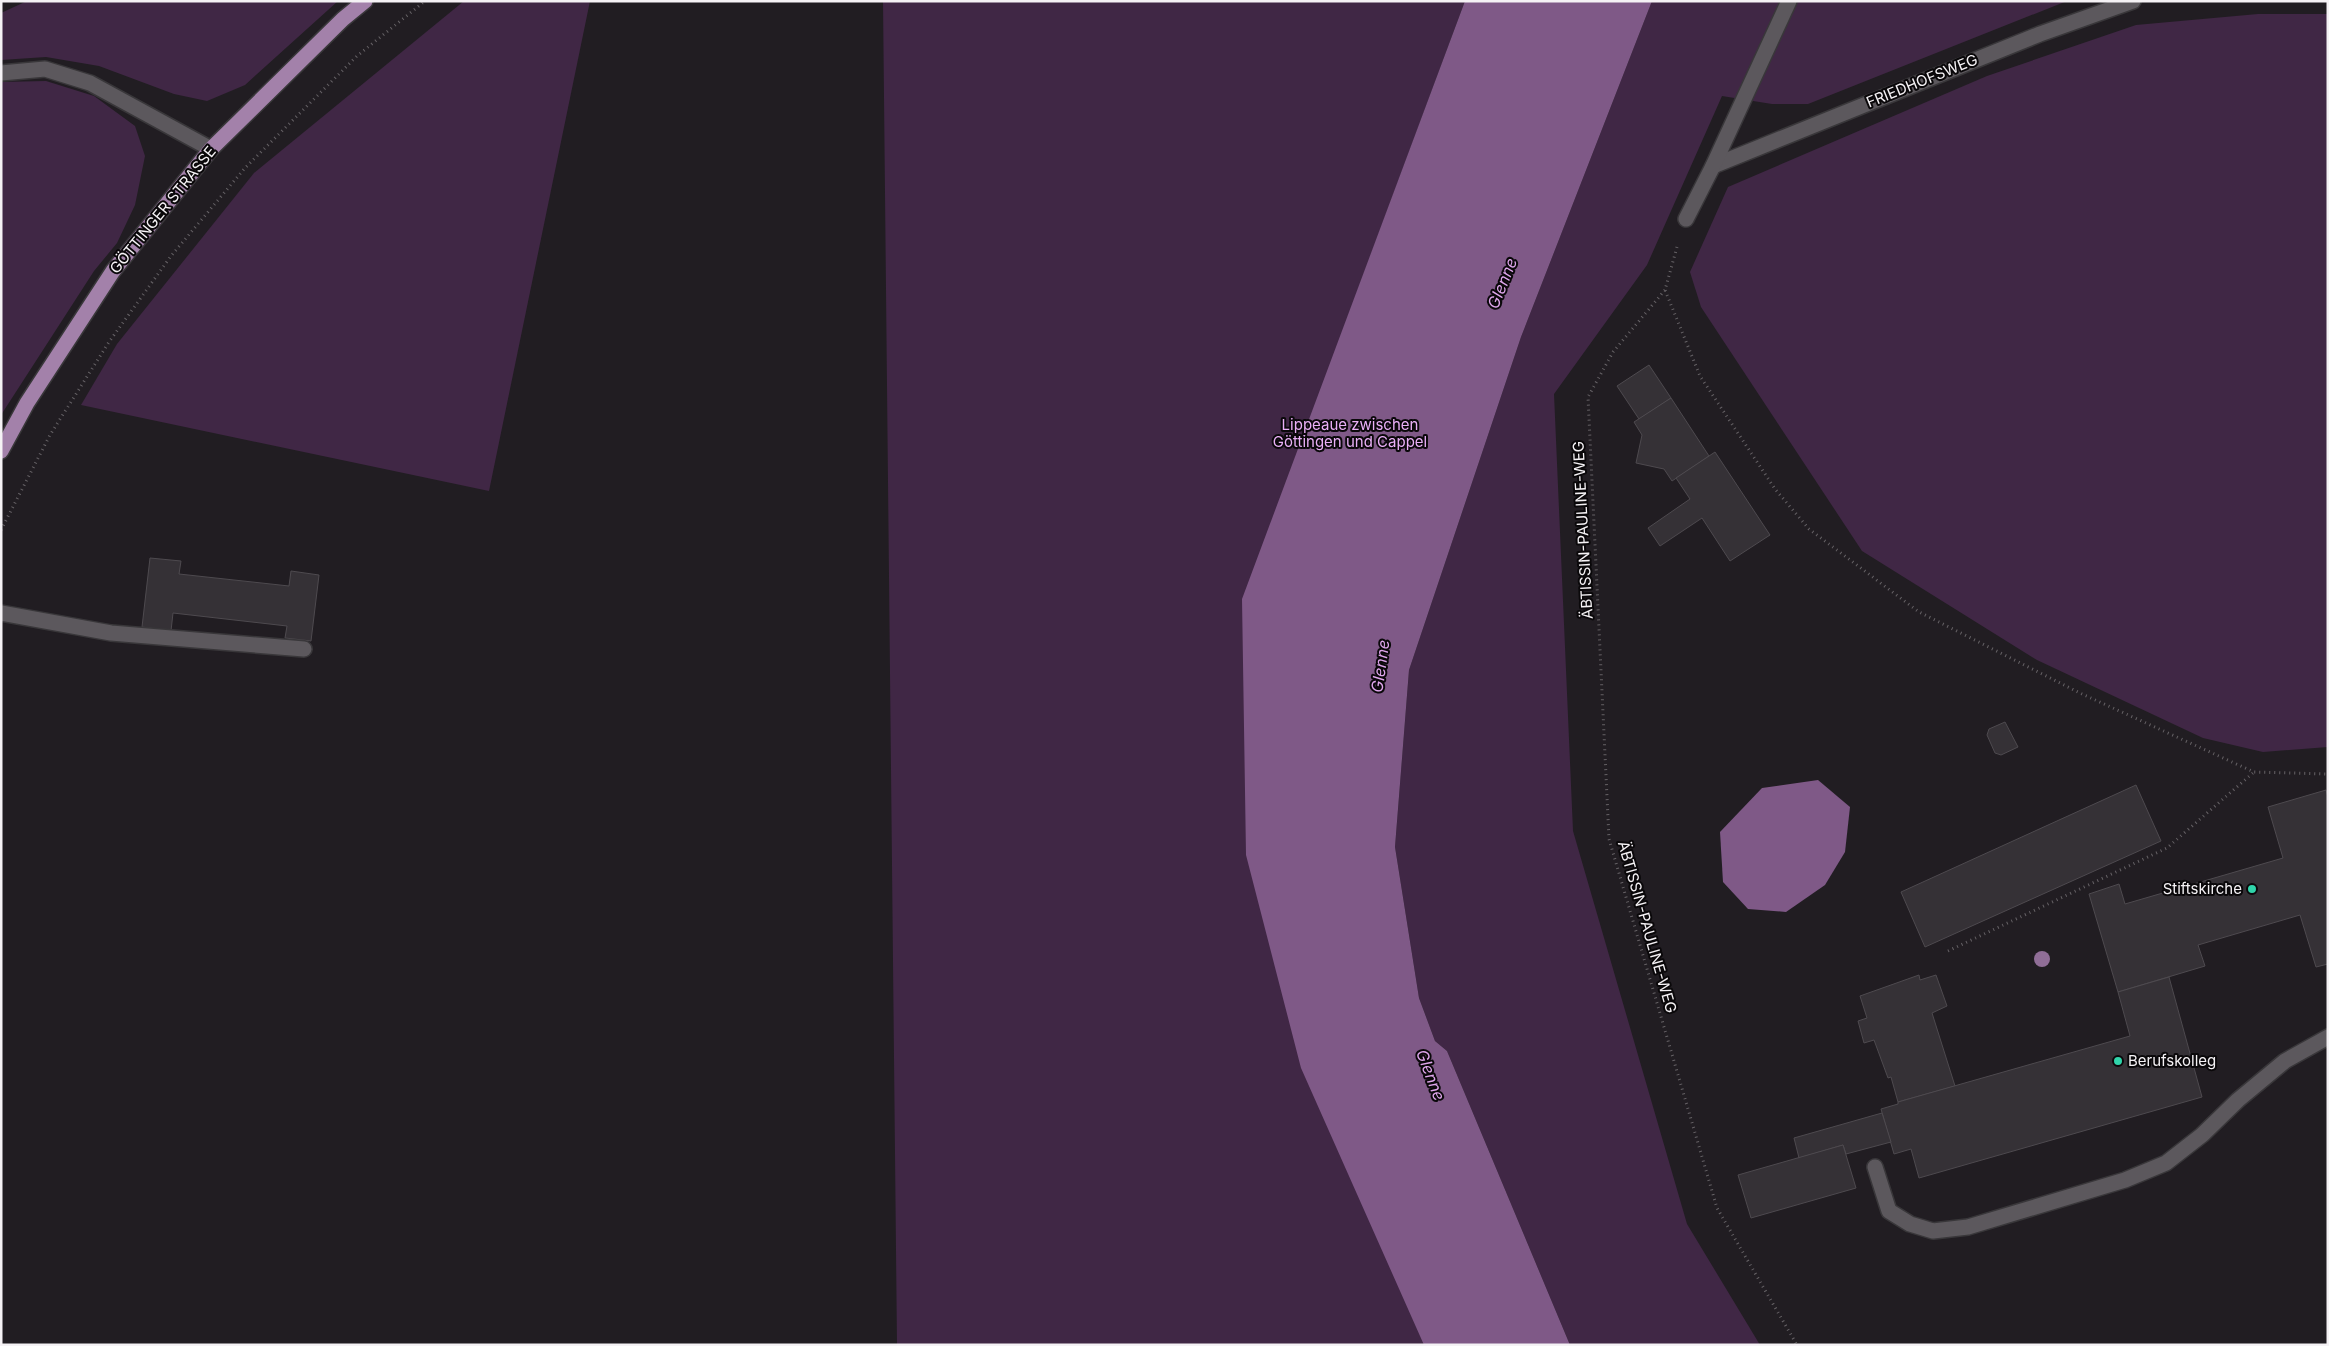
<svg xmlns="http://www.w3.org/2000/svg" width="2329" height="1346" viewBox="0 0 2329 1346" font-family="Inter,sans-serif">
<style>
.green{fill:#402745}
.water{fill:#7f5987}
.building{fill:#353136;stroke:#4e4a4f}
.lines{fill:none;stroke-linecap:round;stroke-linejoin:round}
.minor-casing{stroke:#39373a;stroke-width:18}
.major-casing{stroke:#39373a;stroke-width:18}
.path{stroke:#666266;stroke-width:3;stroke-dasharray:1 4;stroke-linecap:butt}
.minor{stroke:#5c585d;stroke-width:15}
.major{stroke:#a381aa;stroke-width:15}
.tree{fill:#906e97}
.poi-dot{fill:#30d4aa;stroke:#0a080a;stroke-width:2}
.labels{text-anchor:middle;stroke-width:4;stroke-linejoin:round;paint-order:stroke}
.street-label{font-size:15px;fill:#f5f2f5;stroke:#0a080a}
.park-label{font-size:15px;fill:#eab0f7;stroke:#0a080a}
.poi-label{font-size:15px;fill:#f5f2f5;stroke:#0a080a;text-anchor:end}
.water-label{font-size:16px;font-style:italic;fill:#dfa6ec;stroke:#0a080a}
</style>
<rect width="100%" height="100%" fill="#211d22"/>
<g class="green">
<path d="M27 1H338L245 85 207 101 174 94 99 66 46 57 1 60V13Z"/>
<path d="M464 1H590L489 491 81 405 117 344 254 173Z"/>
<path d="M883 1H1465L1340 338 1377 859 1522 1345H897Z"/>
<path d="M1652 1H2067L1808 104H1772L1722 96 1647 265 1554 394 1573 831 1687 1224 1760 1345H1570L1447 1051 1435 1041 1419 998 1395 847 1409 670 1521 337Z"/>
<path d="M2258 14H2328V747L2263 752 2203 738 2037 660 1862 551 1701 307 1690 272 1728 187 1987 76 2136 25Z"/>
<path d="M46 81 94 96 135 126 145 156 135 205 117 243 94 271 1 415V82Z"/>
</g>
<g class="water">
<path d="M1465 1H1652L1521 337 1409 670 1395 847 1419 998 1435 1041 1447 1051 1570 1345H1424L1301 1068 1246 855 1242 599Z"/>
<path d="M1818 780 1850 807 1845 852 1825 885 1786 912 1748 909 1723 882 1720 832 1762 788Z"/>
</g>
<g class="building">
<path d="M1649 365 1671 398 1639 419 1617 386Z"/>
<path d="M1671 398 1709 456 1672 481 1664 469 1636 463 1642 435 1634 422Z"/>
<path d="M1715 452 1770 535 1730 561 1702 518 1660 546 1648 528 1690 499 1676 478Z"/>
<path d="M150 558 181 561 179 574 289 586 291 571 319 575 311 641 285 638 287 626 173 613 171 631 142 627Z"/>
<path d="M2005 722 2018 747 2001 755 1995 753 1987 735 1989 729Z"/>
<path d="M2136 785 2161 841 1925 947 1901 892Z"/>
<path d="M2326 790 2328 797V964L2316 967 2300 915 2198 945 2205 966 2118 992 2089 894 2119 884 2125 904 2283 858 2268 807Z"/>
<path d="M1919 975 1920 980 1936 975 1947 1006 1932 1013 1955 1086 1898 1102 1891 1077 1888 1078 1874 1040 1864 1043 1858 1021 1867 1018 1860 996Z"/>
<path d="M2169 977 2202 1097 1919 1178 1911 1149 1894 1154 1881 1109 1898 1104V1102L2130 1036 2118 992Z"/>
<path d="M1882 1113 1891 1142 1846 1154 1843 1145 1799 1158 1794 1138Z"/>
<path d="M1843 1145 1856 1188 1751 1218 1738 1175Z"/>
</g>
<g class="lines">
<defs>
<g id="minor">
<path d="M1 73 45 69 90 83 211 149"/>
<path d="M1713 166 2040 34 2133 1"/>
<path d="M1686 219 1713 166 1789 1"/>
<path d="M1 613 111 633 304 649"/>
<path d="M1875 1167 1889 1211 1910 1224 1933 1231 1968 1227 2125 1180 2166 1163 2202 1135 2238 1100 2285 1061 2328 1037"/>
</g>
<path id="major" d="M1 451 27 403 113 271 211 149 343 19 365 1"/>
</defs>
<use href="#minor" class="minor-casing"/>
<use href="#major" class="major-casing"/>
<g class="path">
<path d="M1677 247 1665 290 1700 376 1775 489 1809 529 1919 612 2082 694 2254 772 2328 774"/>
<path d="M1665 290 1613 352 1588 397 1609 839 1717 1208 1797 1345"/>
<path d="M1 530 50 435 109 342 171 256 245 168 357 56 425 1"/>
<path d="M1948 951 2167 848 2254 772"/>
</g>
<use href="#minor" class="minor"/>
<use href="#major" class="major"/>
</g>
<circle class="tree" cx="2042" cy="959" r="8"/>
<g class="poi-dot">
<circle cx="2252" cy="889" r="5"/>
<circle cx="2118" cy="1061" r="5"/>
</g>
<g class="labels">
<g class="street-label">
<text transform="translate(1922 81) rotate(-22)" y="5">FRIEDHOFSWEG</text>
<text transform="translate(163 210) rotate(-51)" y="5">GÖTTINGER STRASSE</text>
<text transform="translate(1583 530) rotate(-93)" y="5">ÄBTISSIN-PAULINE-WEG</text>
<text transform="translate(1647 927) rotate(74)" y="5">ÄBTISSIN-PAULINE-WEG</text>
</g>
<g class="park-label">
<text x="1350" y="430">Lippeaue zwischen<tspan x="1350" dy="17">Göttingen und Cappel</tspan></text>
</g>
<g class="poi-label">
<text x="2242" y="894">Stiftskirche</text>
<text x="2128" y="1066" text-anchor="start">Berufskolleg</text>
</g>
<g class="water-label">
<text transform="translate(1502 283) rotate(-68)" y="6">Glenne</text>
<text transform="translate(1380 666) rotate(-82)" y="6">Glenne</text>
<text transform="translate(1431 1075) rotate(69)" y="6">Glenne</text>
</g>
</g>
<rect width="2329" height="1346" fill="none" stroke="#f5f2f5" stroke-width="5"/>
</svg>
